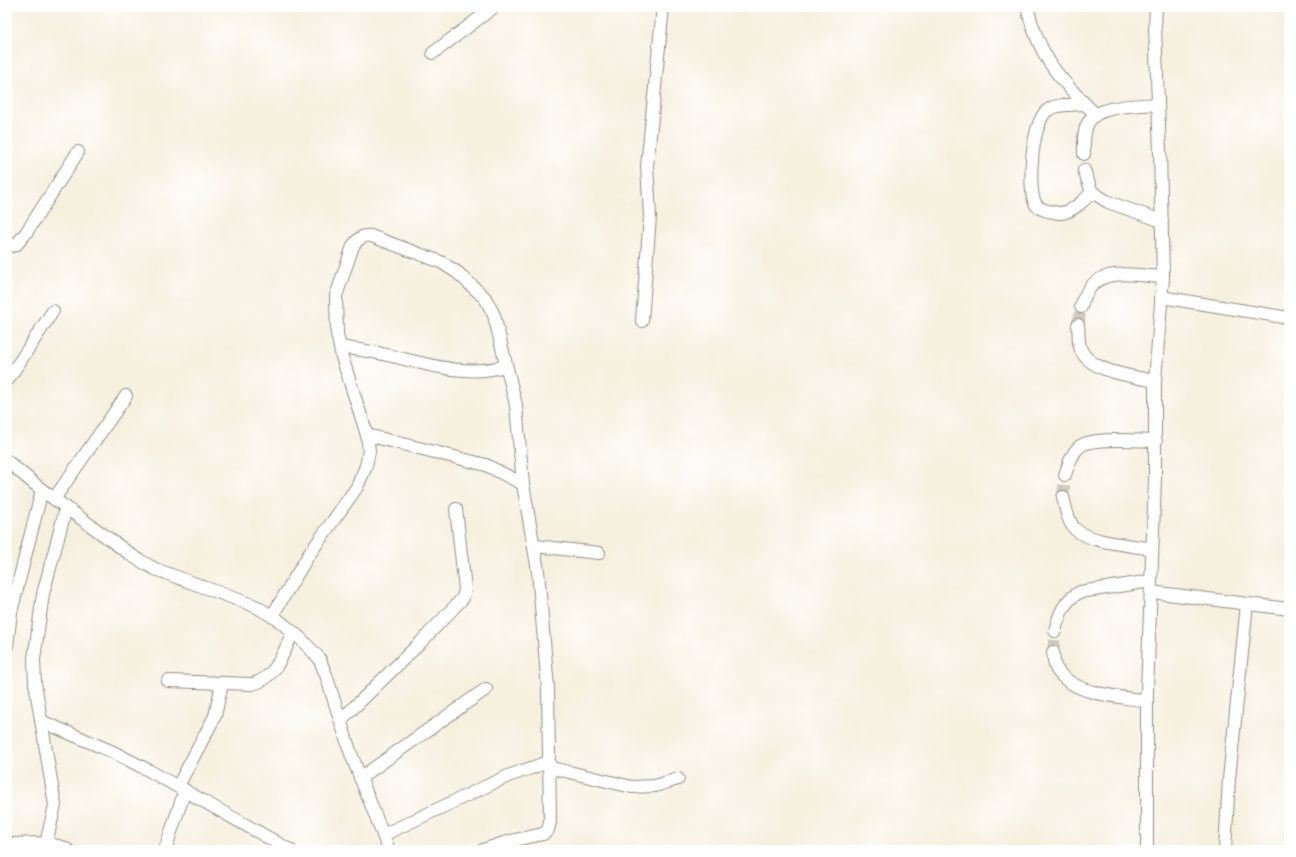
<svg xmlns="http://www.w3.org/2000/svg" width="1296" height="857" viewBox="0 0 1296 857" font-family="'Architects Daughter',sans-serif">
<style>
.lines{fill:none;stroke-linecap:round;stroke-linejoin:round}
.minor-tunnel{stroke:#cdc9bb;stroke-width:12;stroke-dasharray:12 6;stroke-linecap:butt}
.minor-casing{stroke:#908e85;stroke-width:14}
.minor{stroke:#fff;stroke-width:12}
</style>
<rect width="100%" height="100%" fill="#fff"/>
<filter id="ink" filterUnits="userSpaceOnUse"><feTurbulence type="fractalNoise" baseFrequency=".025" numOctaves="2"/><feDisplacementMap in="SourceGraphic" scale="8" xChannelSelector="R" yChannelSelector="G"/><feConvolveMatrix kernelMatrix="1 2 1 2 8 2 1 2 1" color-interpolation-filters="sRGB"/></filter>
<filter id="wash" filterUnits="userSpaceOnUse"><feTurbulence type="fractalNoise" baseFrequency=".012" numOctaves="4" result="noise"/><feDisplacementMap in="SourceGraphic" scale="16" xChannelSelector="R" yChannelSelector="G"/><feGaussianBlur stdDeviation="0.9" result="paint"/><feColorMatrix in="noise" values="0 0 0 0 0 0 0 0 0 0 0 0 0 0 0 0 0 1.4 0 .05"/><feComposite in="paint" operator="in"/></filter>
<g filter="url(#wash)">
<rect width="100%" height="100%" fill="#f6f0df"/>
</g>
<g filter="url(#ink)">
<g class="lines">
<g class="minor-tunnel">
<path d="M1078 325 1081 307"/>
<path d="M1063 497 1065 475"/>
<path d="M1053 652 1055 631"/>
</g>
<defs>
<g id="minor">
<path d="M1027 7C1040 59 1058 77 1095 114"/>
<path d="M433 53 494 7"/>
<path d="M1084 104C1073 105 1058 103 1048 110 1032 120 1027 187 1035 203 1037 207 1043 210 1048 211 1051 211 1056 213 1060 213 1071 213 1085 200 1092 192"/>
<path d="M1084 154C1084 144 1083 132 1088 123 1097 104 1139 106 1158 104"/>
<path d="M1084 170 1092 192 1108 202 1162 221"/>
<path d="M7 247 16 245 26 233 78 152"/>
<path d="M1161 297 1289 318"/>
<path d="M1081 307C1092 264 1127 275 1163 277"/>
<path d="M642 321 650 216 647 166 663 7"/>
<path d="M1078 325C1079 332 1078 340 1080 347 1087 372 1133 376 1155 381"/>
<path d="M340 347C354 349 369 351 383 354 423 363 465 378 505 366"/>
<path d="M7 381 53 311"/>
<path d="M367 435 486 465 523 484"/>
<path d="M7 461 42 490 134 557 155 569 255 606 277 619 300 638 319 658 326 675 351 754 389 850"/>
<path d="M1065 475C1068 466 1072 453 1079 447 1091 436 1139 441 1156 441"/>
<path d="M1063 497C1066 508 1067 521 1075 529 1090 543 1132 545 1152 549"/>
<path d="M54 499 126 396"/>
<path d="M535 546 599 553"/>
<path d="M1151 592 1289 609"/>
<path d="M272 616 308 556 357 487 366 466 369 451 367 435 342 357 337 334 336 296 353 246C358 239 362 235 371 236L441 262 458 273 485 298 494 315 516 405 523 484 538 571 548 688 550 822 548 830 543 834 510 841 483 850"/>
<path d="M1055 631C1059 615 1064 600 1080 592L1151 581"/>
<path d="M7 646 11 612 42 490"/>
<path d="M1053 652C1054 657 1054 666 1057 670 1075 696 1119 696 1147 701"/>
<path d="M168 681 252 684C276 679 284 651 293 632"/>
<path d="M341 720 421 642 463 598 465 589 456 509"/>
<path d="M41 721 113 752 148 770 290 850"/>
<path d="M548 767 632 787 655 786 678 779"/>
<path d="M360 778 486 689"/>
<path d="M178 786 215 716 222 683"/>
<path d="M383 835 508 776 548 762"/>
<path d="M7 844C26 844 51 840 68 850"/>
<path d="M46 844 55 805 35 683 34 659 43 594 66 508"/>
<path d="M165 850 185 790"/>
<path d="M1147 850V691L1155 479V381L1163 277 1160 152 1155 27 1156 7"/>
<path d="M1225 850 1229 779 1247 604"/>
</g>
</defs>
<use href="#minor" class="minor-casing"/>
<use href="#minor" class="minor"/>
</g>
</g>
<rect width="1296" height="857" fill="none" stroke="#fff" stroke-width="24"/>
</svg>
